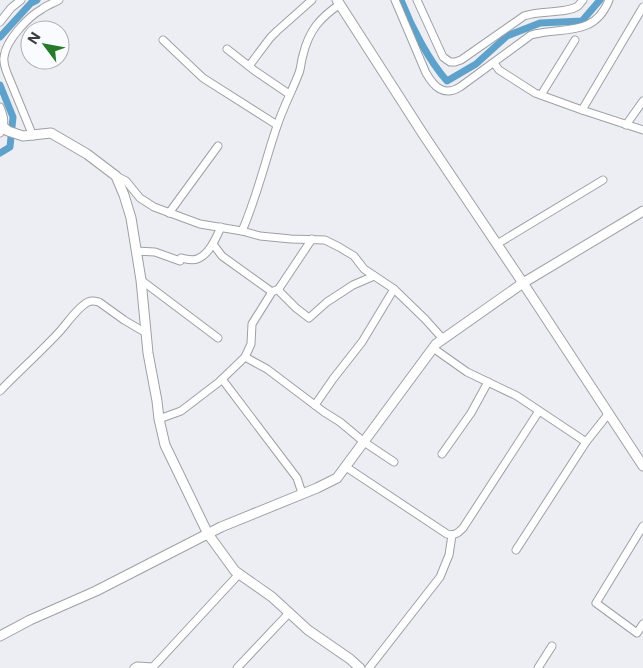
<svg xmlns="http://www.w3.org/2000/svg" width="643" height="668" viewBox="0 0 643 668" font-family="Inter,sans-serif">
<style>
.lines{fill:none;stroke-linecap:round;stroke-linejoin:round}
.canal{stroke:#5ea2cc;stroke-width:7}
.minor-casing{stroke:#9da0a4;stroke-width:9}
.tertiary-casing{stroke:#9da0a4;stroke-width:11}
.minor{stroke:#fff;stroke-width:7}
.tertiary{stroke:#fff;stroke-width:9}
</style>
<rect width="100%" height="100%" fill="#eceef3"/>
<g class="lines">
<g class="canal">
<path d="M401 0C411 26 429 61 447 81L476 64 507 36 540 23 582 21 600 0"/>
<path d="M0 37 31 3 37 0"/>
<path d="M0 85 13 117 10 147 0 153"/>
</g>
<defs>
<g id="minor">
<path d="M395 0 426 73C434 87 444 97 460 87L531 35C563 26 594 38 609 0"/>
<path d="M417 0 443 57 450 62H455L461 60 524 16C540 10 566 14 578 6 579 5 582 1 583 0"/>
<path d="M0 22 11 8 21 0"/>
<path d="M163 40 203 78 277 125"/>
<path d="M227 49 255 71 289 94"/>
<path d="M494 63 499 70 535 93 582 110 643 130"/>
<path d="M249 66 270 38 277 31 312 0"/>
<path d="M541 95 575 40"/>
<path d="M0 107C4 117 6 124 0 133"/>
<path d="M582 110 643 7"/>
<path d="M626 125 643 101"/>
<path d="M33 136 7 73C5 67 3 63 4 57 6 40 28 17 42 9 47 5 54 3 59 0"/>
<path d="M116 176 126 181 140 198 154 207 200 224 242 231 260 236 291 239 325 240 339 247 354 256 364 269 394 289 425 319 443 339"/>
<path d="M169 213 218 146"/>
<path d="M242 231C257 197 265 161 277 126 283 108 292 91 299 73 301 68 301 61 303 55 309 30 320 18 340 4"/>
<path d="M213 244 222 256 272 292"/>
<path d="M497 244 603 180"/>
<path d="M136 251 155 252 180 261"/>
<path d="M181 258C186 259 192 261 197 259 209 255 216 238 221 227"/>
<path d="M141 280 218 338"/>
<path d="M278 290 312 239"/>
<path d="M433 348 467 372 517 396 586 442"/>
<path d="M245 357 267 369 324 412 340 422 364 442 394 462"/>
<path d="M222 379 297 478 302 493"/>
<path d="M0 391C20 370 42 351 61 330 68 322 78 307 88 302 92 300 95 301 99 302L124 320 146 333"/>
<path d="M315 405 333 379 362 342 394 289"/>
<path d="M159 419 181 411 219 382 245 357 251 344 252 324 272 292 276 290H278L296 308 309 318 327 302 353 285 374 276"/>
<path d="M442 454 471 413 488 382"/>
<path d="M346 467 447 534C455 536 458 533 463 528L539 411"/>
<path d="M643 526 596 603 637 633 643 624"/>
<path d="M516 550 586 442 609 413"/>
<path d="M134 668 137 666 153 667"/>
<path d="M154 668 153 667 239 574"/>
<path d="M237 668 289 613"/>
<path d="M369 668 440 577 449 555 452 535"/>
<path d="M538 668 552 646"/>
</g>
<g id="tertiary">
<path d="M337 0 423 134 523 283 643 466"/>
<path d="M0 124 8 131 23 136 51 133 87 154 116 176 124 195 131 218 141 280 148 353 157 401 159 419 165 445 208 534 235 571 272 597 308 630 350 659 360 668"/>
<path d="M0 636 30 620 96 591 221 527 317 488 337 478 436 344 523 283 643 211"/>
</g>
</defs>
<use href="#minor" class="minor-casing"/>
<use href="#tertiary" class="tertiary-casing"/>
<use href="#minor" class="minor"/>
<use href="#tertiary" class="tertiary"/>
</g>
<g transform="translate(45 45) rotate(302)"><circle r="24" fill="#fafbff" stroke="#aeafb2"/>
<path d="M0-4L9 19L0 12L-9 19Z" fill="#257b29"/>
<text y="-8" font-size="14" font-weight="bold" text-anchor="middle" fill="#3b3c3e">N</text>
</g>
</svg>
